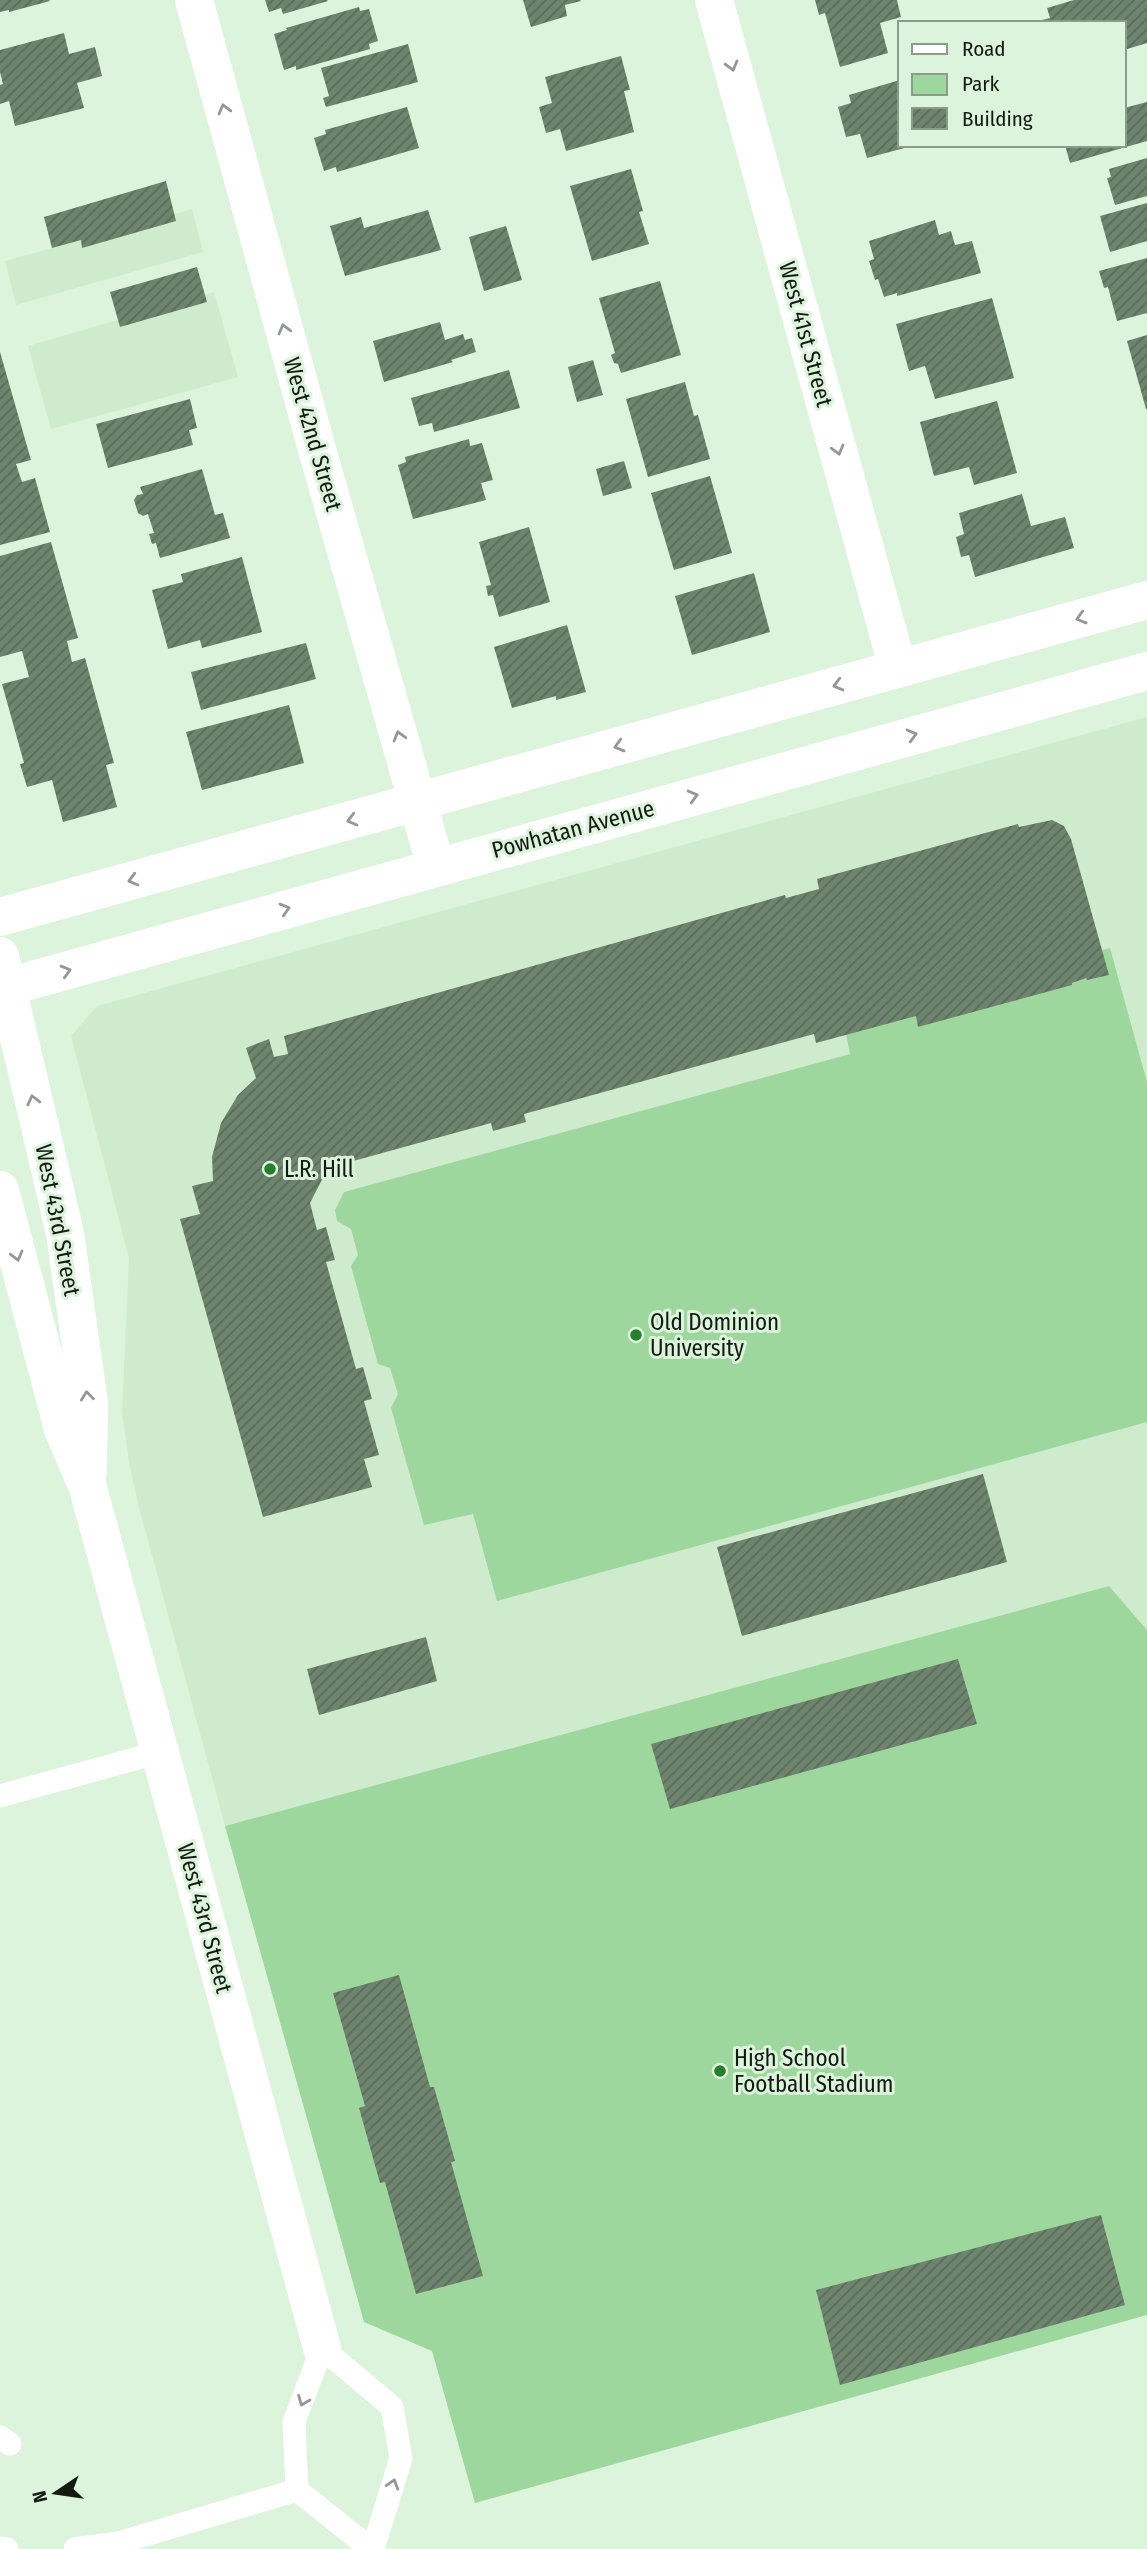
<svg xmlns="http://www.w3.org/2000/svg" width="1147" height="2549" viewBox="0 0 1147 2549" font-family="'Fira Sans Condensed',sans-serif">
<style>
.built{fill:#ceeccd}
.green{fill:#9ed79d}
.building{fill:url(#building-hatch)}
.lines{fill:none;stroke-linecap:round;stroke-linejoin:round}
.service{stroke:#fff;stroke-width:23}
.minor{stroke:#fff;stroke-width:38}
.tertiary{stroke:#fff;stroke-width:38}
.oneway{stroke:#949894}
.poi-dot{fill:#277f2d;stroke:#dcf4db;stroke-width:2.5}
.labels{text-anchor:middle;stroke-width:6;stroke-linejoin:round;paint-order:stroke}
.street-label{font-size:23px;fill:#121a11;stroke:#dcf4db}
.poi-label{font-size:23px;fill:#121a11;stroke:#dcf4db;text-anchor:start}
</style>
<defs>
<pattern id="building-hatch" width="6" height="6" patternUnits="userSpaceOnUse" patternTransform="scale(1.75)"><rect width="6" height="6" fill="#6e846e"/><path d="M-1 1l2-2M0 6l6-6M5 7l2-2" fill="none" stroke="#596b59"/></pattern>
</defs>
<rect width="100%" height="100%" fill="#dcf4db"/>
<g class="built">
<path d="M192 209 203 252 16 305 5 261Z"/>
<path d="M214 292 238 377 51 429 28 346Z"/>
<path d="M1147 717V1630L1109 1586 225 1826 140 1511 129 1463 122 1411 129 1258 71 1036 97 1006Z"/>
</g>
<g class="green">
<path d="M1110 948 1147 1082V1422L497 1601 473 1514 424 1525 391 1408 398 1394 390 1368 378 1364 351 1266 358 1255 351 1229 337 1221 335 1210 344 1192 850 1054 843 1019Z"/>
<path d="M1109 1586 1147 1630V2315L475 2503 432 2351 364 2322 225 1826Z"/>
</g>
<g class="building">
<path d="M0 0H49L50 1 9 12V10L0 12Z"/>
<path d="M265 0H327L328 1 283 14 281 8 269 12Z"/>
<path d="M523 0H580L581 1 565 5 567 16 531 27Z"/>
<path d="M815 0H897L901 17 880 23 888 53 840 67 825 13 819 15Z"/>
<path d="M1074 0H1147V43L1124 50V23H1042V20L1050 18 1047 8Z"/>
<path d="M359 7 360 11 369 9 378 41 369 44 370 49 296 70V66L284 70 274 34 287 30 286 28Z"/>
<path d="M64 33 69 54 95 47 102 76 77 83 84 108 15 126 9 101 0 104V85L3 84 0 72V50Z"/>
<path d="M408 44 418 82 326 107 323 98 329 96 321 68Z"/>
<path d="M621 56 630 90 624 91 634 132 566 151 560 129 546 133 539 107 552 103 545 77Z"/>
<path d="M900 80V145L912 146 867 158 860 134 846 137 838 107 851 103 849 95Z"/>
<path d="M1147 102V141L1070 163 1065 145H1124V108Z"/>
<path d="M407 107 419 148 337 172 336 167 324 171 314 138 326 134 325 130Z"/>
<path d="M1147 158V196L1115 205 1107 178 1111 177 1109 169Z"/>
<path d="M631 169 643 211 639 212 649 244 592 261 570 186Z"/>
<path d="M166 181 176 221 82 248 81 240 52 248 44 217Z"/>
<path d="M1147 203V241L1110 252 1100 216Z"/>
<path d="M428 210 441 250 345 276 330 226 361 217 364 228Z"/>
<path d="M935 220 939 235 951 231 955 245 972 241 981 273 897 296V293L884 297 878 279 875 280 869 261 874 259 869 241Z"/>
<path d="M506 226 522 280 484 291 469 237Z"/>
<path d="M1147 258V313L1117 321 1108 287 1104 288 1099 271Z"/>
<path d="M197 267 207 302 120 327 110 292Z"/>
<path d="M660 281 681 355 621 373 618 364 614 363 611 355 615 353 599 298Z"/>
<path d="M992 298 1014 378 935 399 925 366 909 371 896 324Z"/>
<path d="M440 322 445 340 463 334 465 340 472 338 476 352 451 360 453 362 384 382 373 341Z"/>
<path d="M1147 335V409H1146L1127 341Z"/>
<path d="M0 352 31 460 16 464 22 482 35 478 50 532 0 545Z"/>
<path d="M593 360 603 395 577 402 568 367Z"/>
<path d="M509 370 520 408 434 432 432 423 419 426 411 398Z"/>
<path d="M685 382 694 416 698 415 710 459 648 477 626 399Z"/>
<path d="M190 399 197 428 189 430 193 445 108 468 96 424Z"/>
<path d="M997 401 1017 473 974 485 969 467 934 476 920 422Z"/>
<path d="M469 439 470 446 482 443 493 480 481 483 486 500 413 519 398 465 406 462 405 457Z"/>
<path d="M624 461 632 488 603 496 596 469Z"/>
<path d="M202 469 215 515 223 513 230 538 160 558 156 543 152 544 149 534 154 533 148 514 143 516 138 513 134 500 137 495 143 494 140 487Z"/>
<path d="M710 476 732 553 674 570 651 493Z"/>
<path d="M1022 494 1031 526 1065 517 1074 548 975 577 969 555 961 557 956 537 964 534 959 513Z"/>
<path d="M529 527 550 602 499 617 493 595 488 596 486 586 491 585 479 542Z"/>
<path d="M51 542 78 638 67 641 72 662 85 658 114 763 106 765 117 807 63 822 52 780 27 787 20 764 24 763 2 684 29 677 22 651 0 657V556Z"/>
<path d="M242 557 262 632 202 648 200 640 168 649 152 590 183 582 181 574Z"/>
<path d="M754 573 770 632 692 655 675 596Z"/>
<path d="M567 625 586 692 556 700V696L512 708 494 647Z"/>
<path d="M306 643 316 679 201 710 191 672Z"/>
<path d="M289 705 304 763 202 790 186 732Z"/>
<path d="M1052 820 1064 826 1071 839 1109 975 1087 980 1086 978 1072 983V985L918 1027 916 1016 816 1043 814 1034 524 1114 526 1122 493 1131 491 1123 328 1168 310 1203 317 1230 326 1227 335 1260 326 1262 356 1369 363 1367 372 1399 364 1401 379 1455 364 1459 372 1487 263 1517 180 1219 200 1214 192 1186 213 1181 212 1157 221 1123 238 1095 256 1078 246 1048 269 1039 274 1057 288 1054 284 1036 785 895 786 898 819 889 817 879 1018 824 1019 827Z"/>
<path d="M983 1474 1007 1562 742 1636 717 1547Z"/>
<path d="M426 1637 437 1681 319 1715 307 1669Z"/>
<path d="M958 1659 977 1724 670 1809 651 1744Z"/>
<path d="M399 1975 430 2087H434L455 2161 451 2162 483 2276 416 2294 385 2182 380 2183 359 2108 365 2106 333 1993Z"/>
<path d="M1101 2215 1125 2305 840 2385 816 2290Z"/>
</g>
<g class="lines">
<g class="service">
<path d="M0 1796 160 1752"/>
<path d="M0 2437 10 2444"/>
<path d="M0 2548 7 2549"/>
<path d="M75 2549 118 2543 297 2490"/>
<path d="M371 2549 297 2490 294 2422 322 2348 392 2407 401 2458 373 2549"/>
</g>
<g class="minor">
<path d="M194 0 315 442 436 867"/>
<path d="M714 0 898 669"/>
<path d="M7 987 65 1233 89 1403 88 1472"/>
<path d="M0 1190 63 1429 88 1488 322 2348"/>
</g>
<g class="tertiary">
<path d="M0 917 1147 600"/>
<path d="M0 956 7 987"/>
<path d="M0 989 1147 671"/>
</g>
</g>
<defs><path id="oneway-chevron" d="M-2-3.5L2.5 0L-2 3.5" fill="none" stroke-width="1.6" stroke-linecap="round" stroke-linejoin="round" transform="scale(1.75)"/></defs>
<g class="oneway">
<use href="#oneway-chevron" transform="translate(732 66) rotate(75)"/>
<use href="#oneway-chevron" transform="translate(224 109) rotate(-105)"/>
<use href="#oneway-chevron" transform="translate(284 329) rotate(-105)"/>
<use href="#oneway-chevron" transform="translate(838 450) rotate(75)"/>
<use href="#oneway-chevron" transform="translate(1081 618) rotate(164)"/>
<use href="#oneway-chevron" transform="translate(838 685) rotate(165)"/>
<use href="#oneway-chevron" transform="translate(912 735) rotate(-15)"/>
<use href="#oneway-chevron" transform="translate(399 736) rotate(-106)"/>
<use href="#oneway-chevron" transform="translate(619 746) rotate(164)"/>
<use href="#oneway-chevron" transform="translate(693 796) rotate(-15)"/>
<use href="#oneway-chevron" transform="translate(352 820) rotate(165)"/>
<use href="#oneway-chevron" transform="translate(133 880) rotate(165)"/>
<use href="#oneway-chevron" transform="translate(285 909) rotate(-16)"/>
<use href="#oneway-chevron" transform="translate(66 971) rotate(-16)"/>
<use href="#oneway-chevron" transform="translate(33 1100) rotate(-104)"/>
<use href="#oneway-chevron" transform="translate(17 1256) rotate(75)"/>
<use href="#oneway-chevron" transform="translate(87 1396) rotate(-96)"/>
<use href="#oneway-chevron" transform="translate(303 2401) rotate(112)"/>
<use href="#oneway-chevron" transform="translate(393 2484) rotate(-73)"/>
</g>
<g class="poi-dot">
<circle cx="270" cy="1169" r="7"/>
<circle cx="636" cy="1335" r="7"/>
<circle cx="720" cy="2071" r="7"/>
</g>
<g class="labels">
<g class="street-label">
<text transform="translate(806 334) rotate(75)" y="8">West 41st Street</text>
<text transform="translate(313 434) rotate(74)" y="8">West 42nd Street</text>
<text transform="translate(573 829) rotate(-15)" y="8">Powhatan Avenue</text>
<text transform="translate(58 1220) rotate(79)" y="8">West 43rd Street</text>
<text transform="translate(205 1918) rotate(75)" y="8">West 43rd Street</text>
</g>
<g class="poi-label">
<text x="284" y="1177">L.R. Hill</text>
<text x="650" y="1330">Old Dominion<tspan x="650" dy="26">University</tspan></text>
<text x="734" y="2066">High School<tspan x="734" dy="26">Football Stadium</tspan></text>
</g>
</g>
<rect x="898" y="21" width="228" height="126" fill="#dcf4db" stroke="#8b9d8a" stroke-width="2"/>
<rect x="912" y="44" width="35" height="10" fill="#ffffff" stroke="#8b9d8a" stroke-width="2"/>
<text x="962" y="56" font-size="21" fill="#121a11">Road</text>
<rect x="912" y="74" width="35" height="21" fill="#9ed79d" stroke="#8b9d8a" stroke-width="2"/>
<text x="962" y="91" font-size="21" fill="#121a11">Park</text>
<rect x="912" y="108" width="35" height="21" fill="url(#building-hatch)" stroke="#8b9d8a" stroke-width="2"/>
<text x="962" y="126" font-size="21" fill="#121a11">Building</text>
<g transform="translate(56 2493) rotate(257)" stroke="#dcf4db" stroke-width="5" paint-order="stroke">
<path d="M0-5L12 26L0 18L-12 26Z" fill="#121a11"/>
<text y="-10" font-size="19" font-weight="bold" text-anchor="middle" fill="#121a11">N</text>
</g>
</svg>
